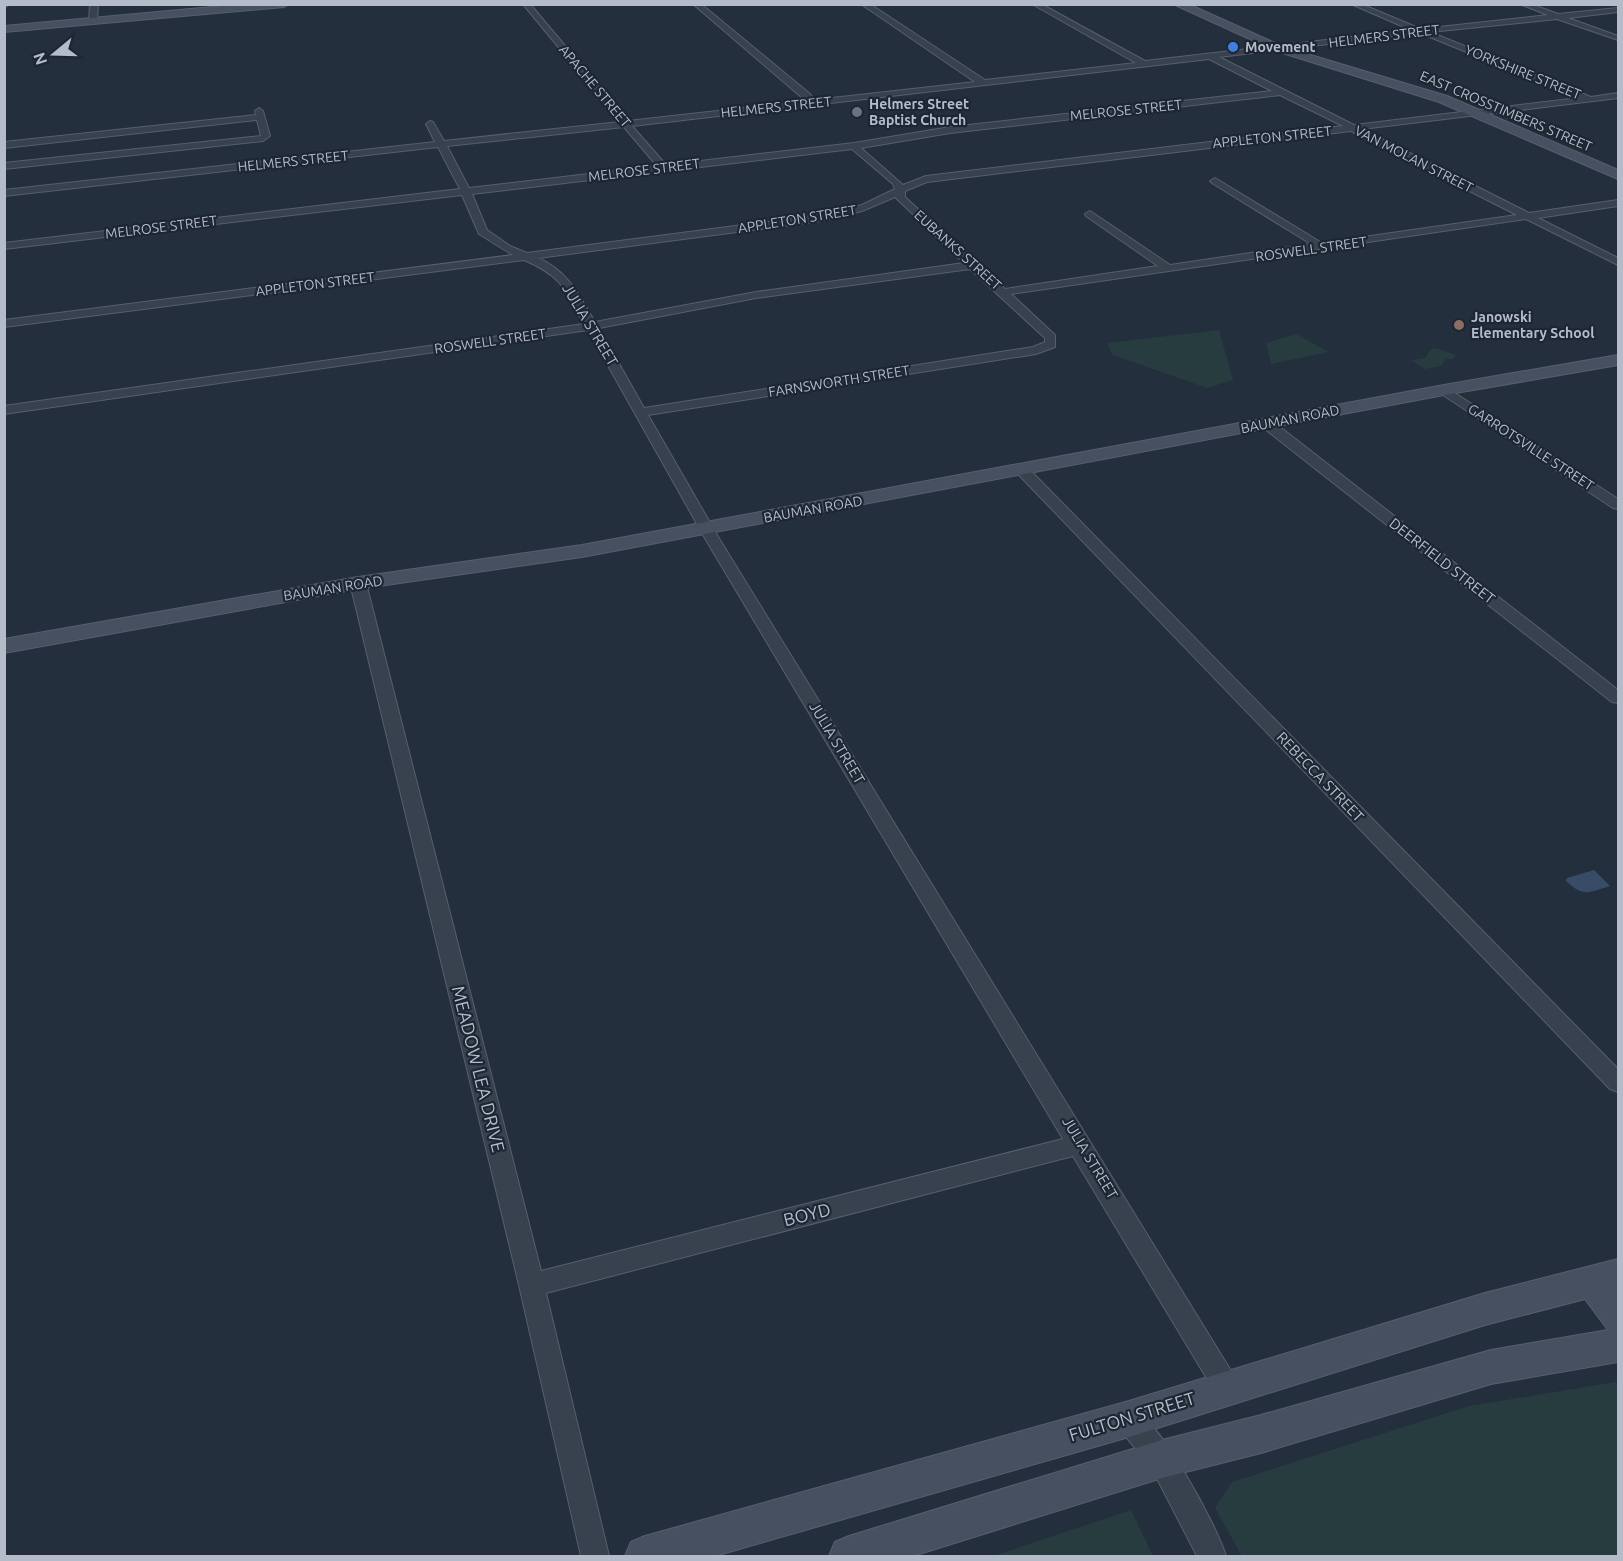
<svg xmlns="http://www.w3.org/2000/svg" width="1623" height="1561" viewBox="0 0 1623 1561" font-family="Ubuntu,sans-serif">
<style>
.green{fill:#263c3f}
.water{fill:#394c67}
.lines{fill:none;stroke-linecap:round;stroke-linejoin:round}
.street-casing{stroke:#565f6c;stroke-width:2}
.secondary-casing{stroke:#565f6c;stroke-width:2}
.street{fill:#38414e;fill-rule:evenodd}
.secondary{fill:#465061;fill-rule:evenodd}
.shop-dot{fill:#3f7fe0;stroke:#1d2633;stroke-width:2}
.worship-dot{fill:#6b7280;stroke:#1d2633;stroke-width:2}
.education-dot{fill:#8d6e63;stroke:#1d2633;stroke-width:2}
.labels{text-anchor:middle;stroke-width:4.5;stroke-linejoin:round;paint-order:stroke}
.far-street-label{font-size:14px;fill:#b4bcc9;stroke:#1d2633}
.far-poi-label{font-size:14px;font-weight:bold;fill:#b4bcc9;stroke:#1d2633;text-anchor:start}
.street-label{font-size:15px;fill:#b4bcc9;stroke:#1d2633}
.near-street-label{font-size:18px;fill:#b4bcc9;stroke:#1d2633}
</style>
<rect width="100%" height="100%" fill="#242f3e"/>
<g class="green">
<path d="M1219 330 1233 380 1207 388 1113 355 1107 343Z"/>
<path d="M1296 334 1329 352 1271 364 1266 343Z"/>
<path d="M1435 348 1456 355 1453 359H1446L1441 366 1425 369 1411 360 1425 358 1431 349Z"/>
<path d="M1616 1382 1618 1385V1556H1242L1215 1508 1232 1482 1469 1406Z"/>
<path d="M1131 1510 1153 1556H993Z"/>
</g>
<path class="water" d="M1594 870 1610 886C1589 892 1584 898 1566 881L1567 878Z"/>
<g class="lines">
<defs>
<g id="street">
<path d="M90 4H98L97 22 93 24 89 22Z"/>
<path d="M523 4H530L628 121 806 101 693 4H701L810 94 814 100 975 82 861 4H870L985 80 1136 63 1032 4H1041L1145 61 1411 30 1351 4H1361L1421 29 1548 15 1520 4H1531L1558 14 1618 8V12L1568 18 1618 36V40L1557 19 1430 32 1591 97 1618 93V98L1362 129 1529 213 1618 200V206L1538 218 1618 258V265L1526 219 1011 294 1055 335V347L1036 354 648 415 720 540 1236 1379 1240 1388 1236 1397 1227 1401 1218 1397 1073 1156 546 1293 609 1556H581L519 1285 350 583 353 580 358 578 366 583 541 1271 1063 1139 706 540 588 330 4 414V406L584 324C565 289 562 276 524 260L4 327V320L513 255 479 234 462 195 4 249V243L460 189 438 147 4 196V190L435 142 426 124 430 121 433 122 444 141 620 122ZM1420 33 1579 98 1354 125 1219 57ZM1209 59 1272 91 950 127 854 143 666 165 632 126ZM1280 95 1343 126 926 176 903 185 861 148 950 133ZM624 127 657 166 469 188 447 146ZM1351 131 1517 215 1322 243 1215 178 1210 181 1212 183 1311 244 1170 265 1090 211 1085 214 1086 216 1158 266 1005 289 905 197V191L927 182ZM852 149 893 184 895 189 862 205 821 215 527 253 510 246 487 230 472 194ZM895 197 964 263 756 292 595 322C579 295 568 271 538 258L821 221 862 211ZM970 269 1045 338V342L1033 347 644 408 599 328 756 298Z"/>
<path d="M259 108 263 111 270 136 263 141 4 169V163L261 136 257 120 4 148V142L256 115 255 111Z"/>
<path d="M1444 386 1618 499V509L1613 508 1440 393 1438 390 1440 387Z"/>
<path d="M1266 419 1271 420 1618 690V703L1612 702 1261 426 1260 423Z"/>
<path d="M1022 466 1027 467 1618 1069V1092L1610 1089 1017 473 1015 470 1017 467Z"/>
<path d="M1129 1406C1159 1418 1216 1524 1226 1556H1197L1152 1469 1119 1428 1115 1419 1119 1410Z"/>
</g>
<g id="secondary">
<path d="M4 4H10L4 8Z"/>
<path d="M245 4H289L284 7 4 32V26Z"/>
<path d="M1173 4H1188L1284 47 1447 96 1618 170V179L1439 102 1276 51Z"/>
<path d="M1618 355V365L1444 395 582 557 358 589 4 653V639L358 577 582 545 1444 385Z"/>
<path d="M1618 1259V1362L1491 1384 1261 1453 1162 1478 913 1556H829L835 1542 849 1536 1162 1440 1261 1415 1491 1350 1608 1330 1585 1299 1485 1325 1129 1437 715 1556H625L631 1542 645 1536 1129 1401 1485 1293Z"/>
</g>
</defs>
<use href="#street" class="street-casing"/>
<use href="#secondary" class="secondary-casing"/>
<use href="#street" class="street"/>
<use href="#secondary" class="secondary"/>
</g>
<circle class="shop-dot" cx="1233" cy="47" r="6"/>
<circle class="worship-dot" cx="857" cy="112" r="6"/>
<circle class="education-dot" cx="1459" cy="325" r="6"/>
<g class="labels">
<g class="far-street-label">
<text transform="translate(1384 36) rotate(-7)" y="5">HELMERS STREET</text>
<text transform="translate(1523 72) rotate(22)" y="5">YORKSHIRE STREET</text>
<text transform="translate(595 86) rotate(50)" y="5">APACHE STREET</text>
<text transform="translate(776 107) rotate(-6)" y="5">HELMERS STREET</text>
<text transform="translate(1126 110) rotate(-6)" y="5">MELROSE STREET</text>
<text transform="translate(1506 111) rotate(23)" y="5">EAST CROSSTIMBERS STREET</text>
<text transform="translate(1272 137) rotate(-6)" y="5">APPLETON STREET</text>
<text transform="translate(1414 159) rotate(27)" y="5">VAN MOLAN STREET</text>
<text transform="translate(293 161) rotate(-6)" y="5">HELMERS STREET</text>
<text transform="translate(644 170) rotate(-7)" y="5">MELROSE STREET</text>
<text transform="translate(797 219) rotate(-9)" y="5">APPLETON STREET</text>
<text transform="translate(161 227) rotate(-7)" y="5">MELROSE STREET</text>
<text transform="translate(1311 249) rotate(-8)" y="5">ROSWELL STREET</text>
<text transform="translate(958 250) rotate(42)" y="5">EUBANKS STREET</text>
<text transform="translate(315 284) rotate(-7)" y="5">APPLETON STREET</text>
<text transform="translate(490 341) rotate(-8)" y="5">ROSWELL STREET</text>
<text transform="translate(839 381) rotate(-9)" y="5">FARNSWORTH STREET</text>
<text transform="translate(1290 419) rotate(-11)" y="5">BAUMAN ROAD</text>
<text transform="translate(1531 447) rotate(33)" y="5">GARROTSVILLE STREET</text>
<text transform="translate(813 509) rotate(-10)" y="5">BAUMAN ROAD</text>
<text transform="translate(333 588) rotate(-9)" y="5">BAUMAN ROAD</text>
</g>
<g class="far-poi-label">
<text x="1245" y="52">Movement</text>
<text x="869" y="109">Helmers Street<tspan x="869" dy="16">Baptist Church</tspan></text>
<text x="1471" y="322">Janowski<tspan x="1471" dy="16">Elementary School</tspan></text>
</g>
<g class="street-label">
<text transform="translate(590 325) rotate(59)" y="5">JULIA STREET</text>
<text transform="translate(1442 561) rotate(38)" y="5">DEERFIELD STREET</text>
<text transform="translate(837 743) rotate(59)" y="5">JULIA STREET</text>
<text transform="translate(1320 777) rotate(46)" y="5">REBECCA STREET</text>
<text transform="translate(1090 1158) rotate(59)" y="5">JULIA STREET</text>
</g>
<g class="near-street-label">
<text transform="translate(478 1069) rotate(76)" y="6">MEADOW LEA DRIVE</text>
<text transform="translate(807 1215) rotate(-14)" y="6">BOYD</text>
<text transform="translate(1132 1417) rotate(-17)" y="6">FULTON STREET</text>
</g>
</g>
<rect width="1623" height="1561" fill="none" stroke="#b4bcc9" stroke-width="12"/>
<g transform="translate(54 54) rotate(251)" stroke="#1d2633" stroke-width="4.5" paint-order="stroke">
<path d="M0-4.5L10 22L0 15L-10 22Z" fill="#b4bcc9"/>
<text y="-9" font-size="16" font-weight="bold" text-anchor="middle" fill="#b4bcc9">N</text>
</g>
</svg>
